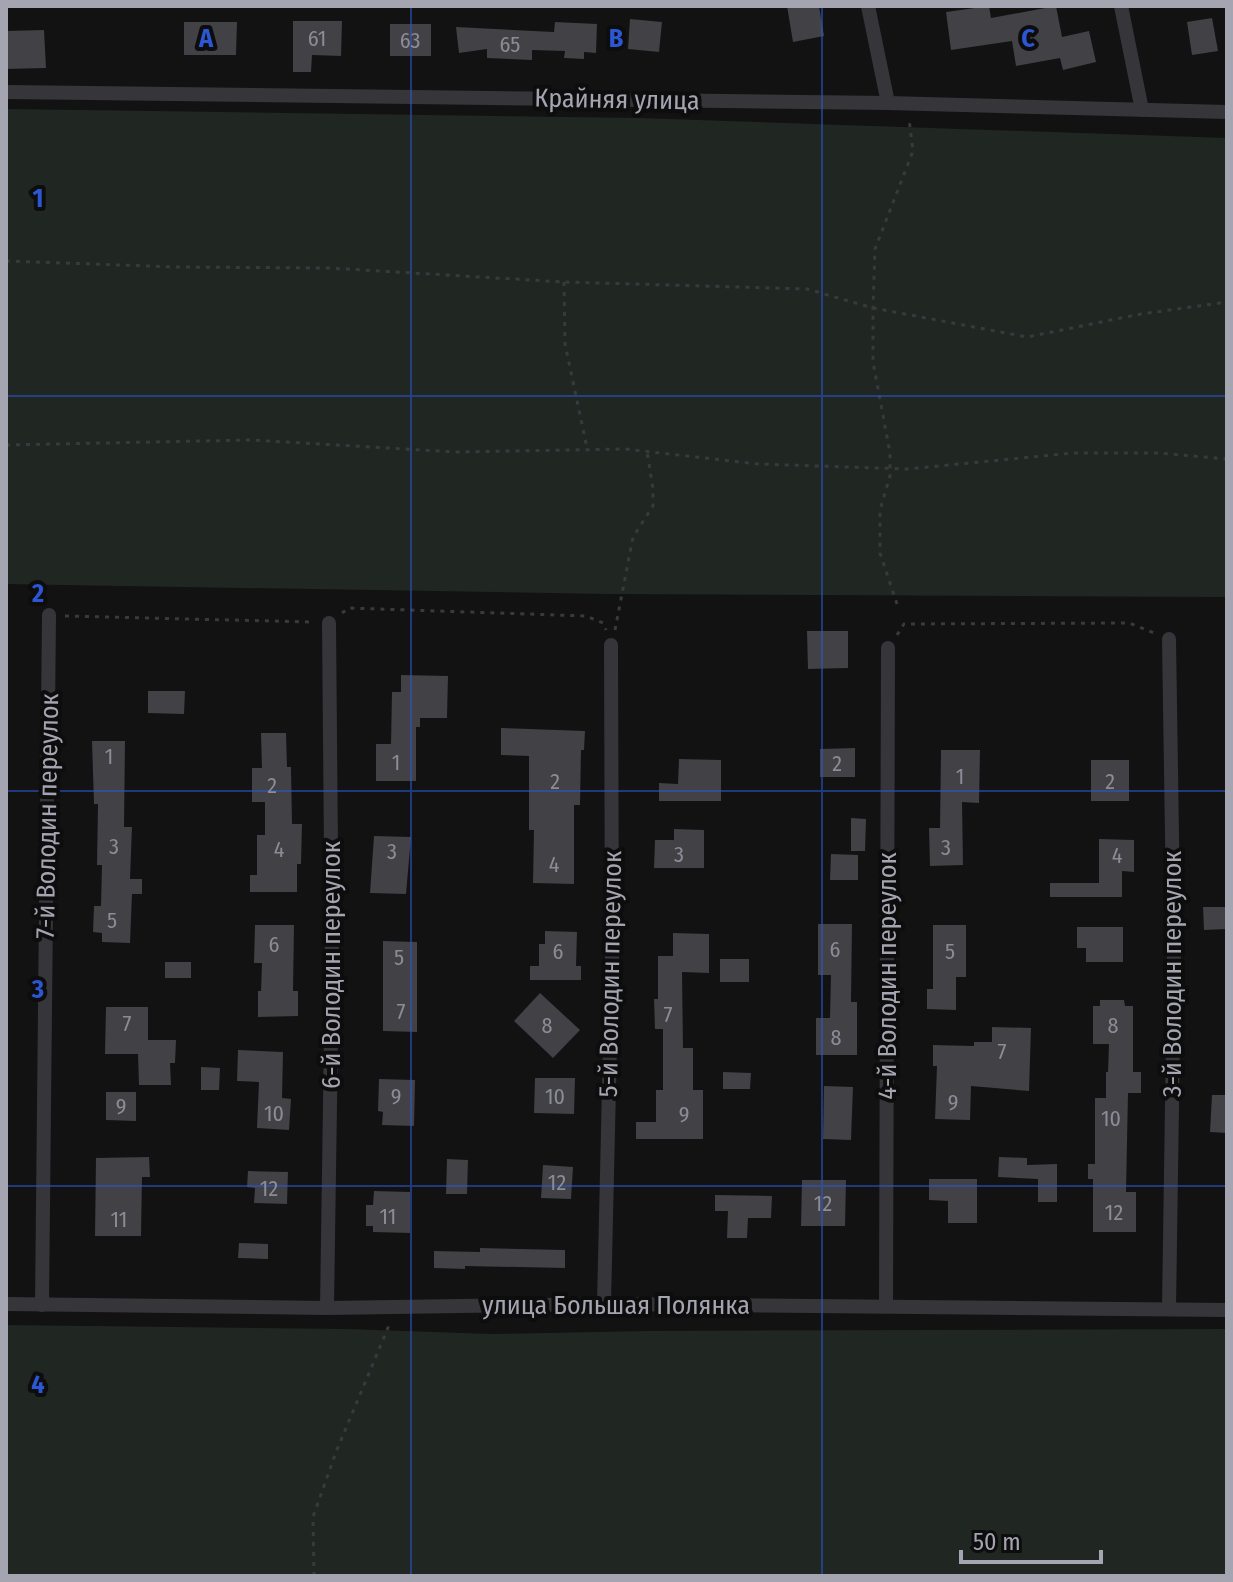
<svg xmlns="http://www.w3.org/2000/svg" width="1233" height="1582" viewBox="0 0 1233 1582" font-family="'Fira Sans Condensed',sans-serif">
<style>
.green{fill:#202723}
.building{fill:#414146}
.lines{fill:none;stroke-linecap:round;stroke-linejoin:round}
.path{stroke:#39393f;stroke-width:3;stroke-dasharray:4 6;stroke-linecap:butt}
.street{stroke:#36353a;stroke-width:14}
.grid{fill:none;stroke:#2b57d4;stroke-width:2;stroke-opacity:0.55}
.labels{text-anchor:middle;stroke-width:8;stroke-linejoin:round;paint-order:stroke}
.number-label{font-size:22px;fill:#8c8c97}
.street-label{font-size:26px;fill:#a5a5b2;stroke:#0d0d0e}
.grid-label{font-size:26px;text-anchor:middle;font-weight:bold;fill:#2b57d4;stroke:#0d0d0e;stroke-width:8;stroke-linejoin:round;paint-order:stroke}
</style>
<rect width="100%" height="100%" fill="#121213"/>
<g class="green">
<path d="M6 109 639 118 1227 138V597L609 594 6 584Z"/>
<path d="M6 1325 345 1329 491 1334 649 1331 1227 1329V1576H6Z"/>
</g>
<g class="building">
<path d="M787 6H819L824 36 793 42Z"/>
<path d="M989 6 991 18 1056 6 1062 37 1089 31 1096 62 1063 70 1060 58 1016 66 1012 41 951 50 946 12Z"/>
<path d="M1212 18 1218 51 1192 55 1187 22Z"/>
<path d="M630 19 662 22 659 52 628 49Z"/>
<path d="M293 21H342L341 56 312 55 311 72H293Z"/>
<path d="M184 22H237L236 55H184Z"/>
<path d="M555 22 597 24 596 53 584 52V59L564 58 565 51 532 50V60L487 58V49L459 53 456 27 554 32Z"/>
<rect x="390" y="24" width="41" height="32"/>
<path d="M44 30 46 68 6 69V31Z"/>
<path d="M807 631H848V668L808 669Z"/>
<path d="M401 675 448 676 447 718H420V727H416V781H376V744H391L392 692H401Z"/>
<path d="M148 691H185L184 714 148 713Z"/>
<path d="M501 728 585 731 584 750H581L580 805H574V884L533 883 534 830H529V756L501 755Z"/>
<path d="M261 733H286L287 767H291L292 824H302L301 864H297V892H250V875H257V835H265V802H252V768H262Z"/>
<path d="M92 741H125L124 827H132L130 879H142V894H132L130 943 102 942V933L93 932 94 906H101L102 865H97L98 804H94Z"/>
<path d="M855 748V777H820V749Z"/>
<path d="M941 750H980L979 803 962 802 963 865 930 866 929 828H940Z"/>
<path d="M679 759 721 760V801H659V783L678 784Z"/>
<rect x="1091" y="760" width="38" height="41"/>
<path d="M851 818 866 819 865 851H851Z"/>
<path d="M674 829 704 830V868H654L655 840H674Z"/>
<path d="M374 836 411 837 406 894 370 893Z"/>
<path d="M1099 839 1134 840V872L1122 871V897H1050V883H1099Z"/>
<path d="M831 854 858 855V880H830Z"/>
<path d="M1203 907H1227V929L1204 930Z"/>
<path d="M818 924H852L851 1002H857V1055H816V1018H830L831 975H818Z"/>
<path d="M255 925H294L293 991H298V1016L258 1017V991H261L262 963H254Z"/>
<path d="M933 925H966V977H956V1010L927 1009V989H933Z"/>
<path d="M1077 927H1123V962H1086V948H1077Z"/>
<path d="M545 931 577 932 576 966H581V980H530V966H539V944H545Z"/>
<path d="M673 933 709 934V973L682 972 683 1048H693V1090H703V1139H636V1122H656V1090H663V1029H655L654 999H658V956H673Z"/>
<path d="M383 941 417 942V1032L383 1031Z"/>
<rect x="720" y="959" width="29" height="23"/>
<rect x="165" y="962" width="26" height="16"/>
<path d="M540 993 580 1030 553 1058 514 1021Z"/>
<path d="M1100 1000H1124L1125 1006H1133V1072H1141V1093H1128L1126 1192H1136V1232H1093V1179H1088V1164H1095V1098H1106V1072H1108L1109 1044H1093V1006H1100Z"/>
<path d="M106 1007H148V1040H176L175 1063H170L171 1085H139L138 1054H105Z"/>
<path d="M992 1027 1031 1028 1029 1091 971 1086 970 1120 935 1119 937 1066H933V1045L974 1046V1042H992Z"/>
<path d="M238 1050 283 1052 282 1098 291 1099 289 1130 257 1128 259 1082 237 1081Z"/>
<path d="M201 1067 220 1068 219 1090H201Z"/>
<path d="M723 1072 751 1073 750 1089H723Z"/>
<path d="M535 1078H575L574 1114 534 1113Z"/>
<path d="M379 1079 415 1080 414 1126 382 1125 383 1112 378 1111Z"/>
<path d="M824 1086 853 1087 851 1140 823 1139Z"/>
<path d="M106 1092H136V1121L106 1120Z"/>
<path d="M1212 1095H1227V1133L1210 1132Z"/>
<path d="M149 1157 150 1177H142L141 1236H95L96 1158Z"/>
<path d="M999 1157 1027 1158V1165L1057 1164V1202H1038V1179L998 1177Z"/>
<path d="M447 1159 468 1160 467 1194H446Z"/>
<path d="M543 1165 573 1167 571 1199 541 1198Z"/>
<path d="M248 1171 288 1172 287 1204 254 1203 255 1188 247 1187Z"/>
<path d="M929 1179H977V1223H948V1201L929 1200Z"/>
<path d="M802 1180H846L845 1226H801Z"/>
<path d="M374 1191 410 1192V1233L373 1232V1226H366V1205H373Z"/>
<path d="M715 1195 772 1196 771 1218H748L747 1238H727L728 1211H715Z"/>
<path d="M239 1243 268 1244V1259L238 1258Z"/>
<path d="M480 1248 565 1250V1268L465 1266V1269L434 1268V1251L480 1252Z"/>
</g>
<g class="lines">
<g class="path">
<path d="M6 261 176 267 329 268 564 282 807 289 873 308 1027 337 1141 314 1227 302"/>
<path d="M564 282 565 344 587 448"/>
<path d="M6 445 251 440 456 452 625 449 758 464 908 469 1073 453H1158L1227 459"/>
<path d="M897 604 880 553V510L890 476V453L873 362V308L875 249 913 151 909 119"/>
<path d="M342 613 349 608 586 616 603 623 606 630"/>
<path d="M65 616 313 622"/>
<path d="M615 630 633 537 653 506V489L647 451"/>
<path d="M897 635 904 624 1129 623 1154 633"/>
<path d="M314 1576 313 1517 336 1452 390 1323"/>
</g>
<g class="street">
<path d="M868 6 888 103"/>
<path d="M1121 6 1142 110"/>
<path d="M6 92 888 103 1227 112"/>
<path d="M6 1304 327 1308 604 1304 1227 1310"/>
<path d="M604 1304 612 957 611 645"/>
<path d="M42 1305 49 615"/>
<path d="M886 1305 888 648"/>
<path d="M327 1308 332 967 329 623"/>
<path d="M1169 1309 1174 968 1169 639"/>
</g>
</g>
<path class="grid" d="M411 6V1576M822 6V1576M6 396H1227M6 791H1227M6 1186H1227"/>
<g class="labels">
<g class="number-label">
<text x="317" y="46">61</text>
<text x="410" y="48">63</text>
<text x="510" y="52">65</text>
<text x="109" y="764">1</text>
<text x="396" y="770">1</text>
<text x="837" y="771">2</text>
<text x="960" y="784">1</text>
<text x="555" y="789">2</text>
<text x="1110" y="789">2</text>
<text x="272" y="793">2</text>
<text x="114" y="854">3</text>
<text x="946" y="855">3</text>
<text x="279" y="857">4</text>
<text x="392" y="859">3</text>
<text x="679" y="862">3</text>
<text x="1117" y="863">4</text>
<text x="554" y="872">4</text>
<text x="112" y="928">5</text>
<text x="274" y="952">6</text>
<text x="835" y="957">6</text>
<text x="558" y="959">6</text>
<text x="950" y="959">5</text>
<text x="399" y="965">5</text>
<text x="401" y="1019">7</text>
<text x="668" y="1022">7</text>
<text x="127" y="1031">7</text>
<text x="547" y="1033">8</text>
<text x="1113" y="1033">8</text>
<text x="836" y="1045">8</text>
<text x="1002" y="1059">7</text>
<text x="396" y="1104">9</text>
<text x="555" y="1104">10</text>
<text x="953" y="1110">9</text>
<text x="121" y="1114">9</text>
<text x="274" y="1121">10</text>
<text x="684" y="1122">9</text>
<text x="1111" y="1126">10</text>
<text x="557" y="1190">12</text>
<text x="269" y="1196">12</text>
<text x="823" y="1211">12</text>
<text x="1114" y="1220">12</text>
<text x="388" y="1224">11</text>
<text x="119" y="1227">11</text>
</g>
<g class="street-label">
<text transform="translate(617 99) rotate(1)" y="9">Крайняя улица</text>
<text transform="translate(47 816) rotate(-89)" y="9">7-й Володин переулок</text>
<text transform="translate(331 965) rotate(-90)" y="9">6-й Володин переулок</text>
<text transform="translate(610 974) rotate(-89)" y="9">5-й Володин переулок</text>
<text transform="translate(1172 974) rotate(-90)" y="9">3-й Володин переулок</text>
<text transform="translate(887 976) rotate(-90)" y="9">4-й Володин переулок</text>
<text x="616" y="1314">улица Большая Полянка</text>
</g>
</g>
<g class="grid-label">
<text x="206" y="47">A</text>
<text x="616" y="47">B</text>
<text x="1028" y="47">C</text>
<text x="38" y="207">1</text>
<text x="38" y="602">2</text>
<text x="38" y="998">3</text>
<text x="38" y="1393">4</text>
</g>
<rect width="1233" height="1582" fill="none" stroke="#a5a5b2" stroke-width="16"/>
<path d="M961 1550v12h140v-12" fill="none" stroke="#a5a5b2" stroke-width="4"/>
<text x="973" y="1550" font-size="24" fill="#a5a5b2" stroke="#0d0d0e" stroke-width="6" paint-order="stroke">50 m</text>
</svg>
